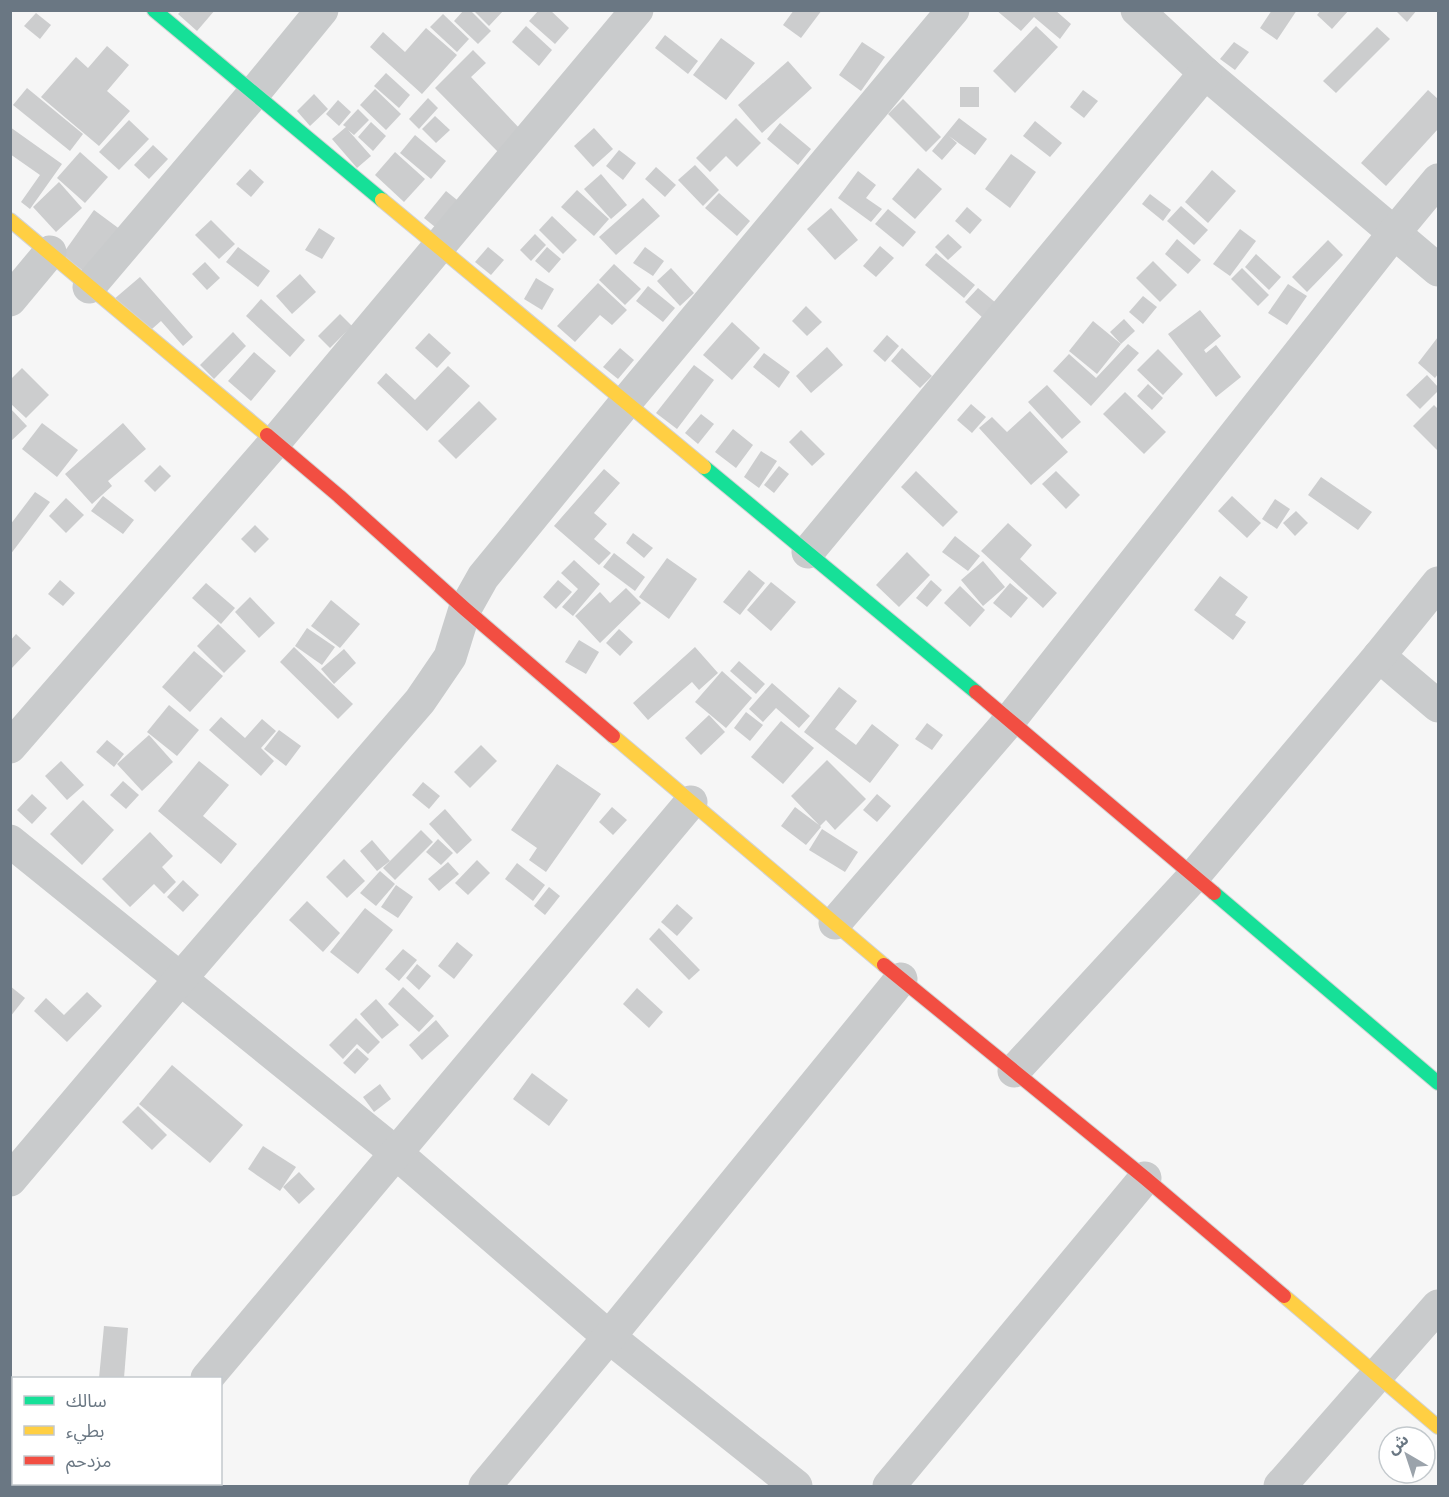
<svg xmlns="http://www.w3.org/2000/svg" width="1449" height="1497" viewBox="0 0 1449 1497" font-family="'Nunito Sans','Noto Sans Arabic',sans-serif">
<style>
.building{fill:#cccdce}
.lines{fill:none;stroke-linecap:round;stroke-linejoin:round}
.fast-casing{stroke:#d2d3d4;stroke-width:16}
.slow-casing{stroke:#d2d3d4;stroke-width:16}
.jam-casing{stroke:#d2d3d4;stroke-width:16}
.street{stroke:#c9cbcc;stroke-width:33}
.fast{stroke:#16e098;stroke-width:14}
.slow{stroke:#ffcf43;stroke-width:14}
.jam{stroke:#f24e42;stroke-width:14}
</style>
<rect width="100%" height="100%" fill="#f6f6f6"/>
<g class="building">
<path d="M182 10H215L197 31 178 14Z"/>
<path d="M464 10H470L491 31 478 44 454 21Z"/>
<path d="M473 10H504L489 26Z"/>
<path d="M539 10H550L569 28 555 44 529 21Z"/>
<path d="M794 10H822L801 38 783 25Z"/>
<path d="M996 10H1055L1071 24 1060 39 1034 17 1021 31Z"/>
<path d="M1272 10H1297L1277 40 1260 28Z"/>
<path d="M1321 10H1349L1332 29 1317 15Z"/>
<path d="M1395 10H1417L1407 22Z"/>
<path d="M36 13 51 25 40 39 24 26Z"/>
<path d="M443 14 469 39 457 52 430 27Z"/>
<path d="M526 26 552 50 539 66 512 42Z"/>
<path d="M1036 26 1058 47 1015 93 993 71Z"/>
<path d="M1377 27 1390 39 1336 93 1323 81Z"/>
<path d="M426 28 457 55 422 94 370 47 383 32 405 52Z"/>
<path d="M665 35 698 61 688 74 655 48Z"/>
<path d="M721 38 755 63 726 100 693 75Z"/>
<path d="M862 42 885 57 861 91 839 75Z"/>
<path d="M1234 42 1249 52 1235 70 1220 59Z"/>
<path d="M107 46 129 65 107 91 130 111 99 146 41 97 76 57 88 68Z"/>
<path d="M473 50 486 63 471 77 522 131 499 153 435 88Z"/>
<path d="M788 61 812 88 762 133 738 105Z"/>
<path d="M386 73 410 95 399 108 374 86Z"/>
<rect x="960" y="87" width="19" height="20"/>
<path d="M27 88 83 134 70 151 13 105Z"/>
<path d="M375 89 401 114 386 130 360 105Z"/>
<path d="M1083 90 1098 101 1084 118 1070 107Z"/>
<path d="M1428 90 1438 99V129L1386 186 1361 163Z"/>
<path d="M314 94 328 109 310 126 297 111Z"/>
<path d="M428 98 438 108 419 129 409 119Z"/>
<path d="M903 99 941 137 926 152 888 114Z"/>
<path d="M338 100 351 112 339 126 326 114Z"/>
<path d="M358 109 369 120 354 135 348 130 371 156 357 168 332 139 346 127 343 125Z"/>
<path d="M435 116 450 130 436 143 422 129Z"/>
<path d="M736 118 761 143 737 167 726 156 710 172 696 158Z"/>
<path d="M959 118 987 139 975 155 949 136 957 143 942 160 932 151Z"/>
<path d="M129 120 149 139 119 170 99 152Z"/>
<path d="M1035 121 1062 143 1050 157 1023 136Z"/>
<path d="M371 122 386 136 373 151 358 137Z"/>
<path d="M780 123 811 149 798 165 767 139Z"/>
<path d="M10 127 62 164 30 209 21 202 40 175 10 154Z"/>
<path d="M594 128 613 149 593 167 574 146Z"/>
<path d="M415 135 446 161 431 179 400 153Z"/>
<path d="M153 145 168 159 149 179 134 165Z"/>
<path d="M619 150 636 163 623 180 606 166Z"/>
<path d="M80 152 108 177 85 203 57 178Z"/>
<path d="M395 152 425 179 404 202 375 175Z"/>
<path d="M1011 154 1036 172 1010 208 985 189Z"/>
<path d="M695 165 719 190 703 206 678 180Z"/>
<path d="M656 167 676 185 665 197 645 179Z"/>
<path d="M918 168 942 189 915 219 892 199Z"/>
<path d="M250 169 264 182 251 197 236 184Z"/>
<path d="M1212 170 1236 191 1208 223 1185 202Z"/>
<path d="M858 171 876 185 866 198 882 209 871 222 838 198Z"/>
<path d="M601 174 627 205 611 219 584 189Z"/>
<path d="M59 182 82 208 56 232 33 207Z"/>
<path d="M577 190 609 219 594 236 561 207Z"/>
<path d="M446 191 462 204 440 231 424 218Z"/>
<path d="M719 193 750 221 737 236 705 208Z"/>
<path d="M1150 194 1171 210 1163 221 1142 204Z"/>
<path d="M643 198 660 216 616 255 599 237Z"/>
<path d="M1181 206 1208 230 1194 245 1167 221Z"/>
<path d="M967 207 982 220 970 234 955 221Z"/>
<path d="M831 208 858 240 835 260 807 229Z"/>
<path d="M888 209 916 232 903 247 875 224Z"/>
<path d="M94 210 121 230 89 275 62 255Z"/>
<path d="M552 216 577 240 563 254 539 230Z"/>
<path d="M211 220 235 244 219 259 195 235Z"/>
<path d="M319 228 335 238 322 259 305 250Z"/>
<path d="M1240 229 1256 241 1230 276 1213 264Z"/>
<path d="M535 234 546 245 531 261 520 250Z"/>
<path d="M948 234 962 247 948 260 935 247Z"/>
<path d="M1177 239 1201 260 1188 274 1165 254Z"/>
<path d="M1328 240 1343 255 1307 292 1292 277Z"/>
<path d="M880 246 894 258 876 277 863 266Z"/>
<path d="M238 247 270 271 258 287 226 262Z"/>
<path d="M488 247 504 260 491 275 475 262Z"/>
<path d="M547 247 561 259 549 273 535 261Z"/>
<path d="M645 247 664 261 653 276 633 263Z"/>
<path d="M936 253 975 285 964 298 925 265Z"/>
<path d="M1256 254 1281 277 1269 290 1245 267Z"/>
<path d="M1153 261 1177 285 1160 302 1136 278Z"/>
<path d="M205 262 220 278 207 290 192 274Z"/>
<path d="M614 264 641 289 625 305 599 280Z"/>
<path d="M671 268 694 293 680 306 657 281Z"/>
<path d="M1242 268 1269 295 1258 306 1231 279Z"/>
<path d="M300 274 316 292 292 314 276 296Z"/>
<path d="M140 277 193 337 183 346 161 321 144 336 113 300Z"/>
<path d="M536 278 554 289 542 310 524 299Z"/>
<path d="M598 283 627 310 612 325 600 315 575 342 557 326Z"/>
<path d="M1288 284 1307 296 1287 325 1268 313Z"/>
<path d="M648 286 675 308 663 322 636 301Z"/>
<path d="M978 288 996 303 983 318 965 302Z"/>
<path d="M1143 296 1157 307 1143 324 1129 312Z"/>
<path d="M261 299 305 340 290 357 246 316Z"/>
<path d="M806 306 822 322 807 336 792 321Z"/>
<path d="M1200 310 1221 336 1204 350 1206 353 1216 345 1241 377 1216 397 1168 334Z"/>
<path d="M340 314 352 326 330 348 318 336Z"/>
<path d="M1124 319 1135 331 1121 344 1110 332Z"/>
<path d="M1093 321 1121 344 1097 374 1069 351Z"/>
<path d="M732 322 760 348 732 380 703 355Z"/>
<path d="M233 332 246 346 214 379 200 365Z"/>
<path d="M429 333 451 353 437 368 415 348Z"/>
<path d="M887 335 899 346 885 362 873 351Z"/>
<path d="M1438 337V374L1435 378 1418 363Z"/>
<path d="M1128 344 1139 353 1091 406 1053 371 1069 354 1096 378Z"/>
<path d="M827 347 843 365 811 393 796 376Z"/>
<path d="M620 348 634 360 618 379 603 367Z"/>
<path d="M902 348 932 376 920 388 891 361Z"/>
<path d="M1158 349 1183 374 1163 395 1137 370Z"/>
<path d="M254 352 276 371 251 401 228 381Z"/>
<path d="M764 353 790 372 779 388 753 367Z"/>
<path d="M694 365 714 380 677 429 656 413Z"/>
<path d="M448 366 470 386 427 431 377 383 386 373 415 400Z"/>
<path d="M22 368 49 395 26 418 10 403V380Z"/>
<path d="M1427 375 1438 387V391L1420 409 1406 395Z"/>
<path d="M1148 384 1163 398 1152 410 1137 396Z"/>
<path d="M1047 385 1081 422 1062 439 1028 402Z"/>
<path d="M1125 392 1166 432 1144 454 1103 414Z"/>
<path d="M479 401 497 419 456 459 438 441Z"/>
<path d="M971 404 986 417 972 433 957 420Z"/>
<path d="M1434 405 1438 409V451L1413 426Z"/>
<path d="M10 408 27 426 10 442Z"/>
<path d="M1030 411 1068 452 1031 485 979 428 992 417 1007 432Z"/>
<path d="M701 414 714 424 698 444 685 433Z"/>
<path d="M42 423 78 450 57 477 22 449Z"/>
<path d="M123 423 146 449 108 481 112 486 92 504 65 474Z"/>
<path d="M733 429 753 445 736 468 715 452Z"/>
<path d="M801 430 825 454 812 466 789 442Z"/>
<path d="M761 451 777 461 759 488 744 477Z"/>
<path d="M160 465 171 476 155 492 144 481Z"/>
<path d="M779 466 789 474 774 493 764 485Z"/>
<path d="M604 469 620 483 594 513 607 524 594 539 611 553 599 565 554 526Z"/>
<path d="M916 471 958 512 943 527 901 487Z"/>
<path d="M1056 471 1080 495 1066 509 1042 484Z"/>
<path d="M1321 477 1372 512 1358 530 1308 495Z"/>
<path d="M35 492 50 502 10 555V525Z"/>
<path d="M103 496 134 520 123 534 91 511Z"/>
<path d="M1232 496 1261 523 1247 538 1218 511Z"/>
<path d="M66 498 84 515 66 533 49 516Z"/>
<path d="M1275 499 1290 509 1277 529 1262 519Z"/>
<path d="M1296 511 1308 523 1295 536 1283 523Z"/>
<path d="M1008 523 1032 545 1020 559 1057 593 1043 608 981 551Z"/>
<path d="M255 525 269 539 255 553 241 539Z"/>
<path d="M633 533 653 548 644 558 626 543Z"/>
<path d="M955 536 980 556 968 571 942 552Z"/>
<path d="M907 552 930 575 899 607 876 585Z"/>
<path d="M614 553 645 577 635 591 603 567Z"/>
<path d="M667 558 697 579 669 619 639 597Z"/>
<path d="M574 560 600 584 573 616 562 607 578 589 561 573Z"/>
<path d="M983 561 1005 587 983 606 961 580Z"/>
<path d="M749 570 765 583 740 615 723 602Z"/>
<path d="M1220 576 1248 597 1235 615 1246 622 1233 640 1194 610Z"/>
<path d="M60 580 75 593 63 606 48 594Z"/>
<path d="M558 580 572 592 556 609 543 597Z"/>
<path d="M931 580 942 590 927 607 916 598Z"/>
<path d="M771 582 796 602 771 631 747 610Z"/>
<path d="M206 583 235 608 221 624 192 598Z"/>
<path d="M1010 583 1028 598 1011 618 993 603Z"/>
<path d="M960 586 985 610 970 627 944 603Z"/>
<path d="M626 588 641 603 600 643 575 616 600 592 610 603Z"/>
<path d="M250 597 275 623 259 638 235 612Z"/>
<path d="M331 600 360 624 340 648 311 626Z"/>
<path d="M218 624 246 651 224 673 197 646Z"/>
<path d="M307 628 335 647 322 665 295 646Z"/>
<path d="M619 629 633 642 620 656 606 643Z"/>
<path d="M16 634 31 648 10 670V641Z"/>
<path d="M579 640 599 652 586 674 565 662Z"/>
<path d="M294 647 353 704 338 719 280 662Z"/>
<path d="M695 647 718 673 699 690 692 682 648 720 633 703Z"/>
<path d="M344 649 356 663 334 684 321 669Z"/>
<path d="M194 651 223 676 190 712 162 687Z"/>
<path d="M739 661 765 684 756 694 730 671Z"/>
<path d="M722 671 752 698 726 728 695 702Z"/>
<path d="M772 683 810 716 799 728 776 708 763 722 749 709Z"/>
<path d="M839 687 857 701 835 729 856 745 872 724 899 745 870 783 804 732Z"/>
<path d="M169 705 199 730 177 756 147 732Z"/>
<path d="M746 712 763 725 750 741 734 728Z"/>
<path d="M709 715 725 732 701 755 685 738Z"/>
<path d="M221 717 245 738 262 719 276 731 261 748 274 761 261 776 209 730Z"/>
<path d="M781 721 814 748 783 784 751 757Z"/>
<path d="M927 723 943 735 932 750 915 739Z"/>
<path d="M279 730 301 746 286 766 264 749Z"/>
<path d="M149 735 173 762 142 791 117 764Z"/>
<path d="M107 740 124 754 114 767 96 752Z"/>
<path d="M481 745 497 761 470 788 454 772Z"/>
<path d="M827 760 866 799 835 830 826 820 820 826 821 827 806 845 781 826 795 807 819 825 791 796Z"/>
<path d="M61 761 84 785 67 800 45 776Z"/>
<path d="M199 761 229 785 203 816 237 844 221 864 158 811Z"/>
<path d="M557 764 601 794 546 872 529 860 537 848 511 830Z"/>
<path d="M123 781 139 795 126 809 110 795Z"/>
<path d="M423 782 440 796 429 809 412 795Z"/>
<path d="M32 794 47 808 32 824 17 810Z"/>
<path d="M877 794 891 806 877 822 863 810Z"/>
<path d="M83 800 114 830 82 865 50 834Z"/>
<path d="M612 807 627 820 613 835 599 822Z"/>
<path d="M445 809 472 840 457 854 429 824Z"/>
<path d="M822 829 858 852 845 872 809 850Z"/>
<path d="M421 830 433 842 395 880 383 868Z"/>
<path d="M150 832 173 856 162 867 176 882 164 894 154 884 130 907 102 879Z"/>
<path d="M438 839 453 853 441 865 426 852Z"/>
<path d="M372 840 390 861 377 871 360 851Z"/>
<path d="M344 859 365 881 347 898 326 877Z"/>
<path d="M477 860 490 873 468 895 455 883Z"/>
<path d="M448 862 459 874 439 891 428 879Z"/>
<path d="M517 863 545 885 533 901 505 879Z"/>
<path d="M380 871 395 884 376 906 360 893Z"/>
<path d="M183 880 199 895 183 912 167 897Z"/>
<path d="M396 885 413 897 398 918 381 907Z"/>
<path d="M549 887 560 896 545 915 534 906Z"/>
<path d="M307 901 340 933 323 952 289 920Z"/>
<path d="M677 904 693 918 677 936 661 922Z"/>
<path d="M365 908 393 930 358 974 330 952Z"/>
<path d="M659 928 700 970 689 980 649 939Z"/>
<path d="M457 942 473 955 454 979 438 966Z"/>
<path d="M403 949 417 960 399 981 385 969Z"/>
<path d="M417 964 431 976 419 990 406 978Z"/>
<path d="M10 986 25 998 10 1017Z"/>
<path d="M403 987 434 1016 419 1032 388 1004Z"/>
<path d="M637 988 663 1012 649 1028 623 1004Z"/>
<path d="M87 992 102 1006 67 1042 34 1011 46 998 64 1015Z"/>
<path d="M376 999 399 1025 382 1039 360 1014Z"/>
<path d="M356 1018 380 1042 368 1054 357 1044 343 1059 329 1045Z"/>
<path d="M436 1020 449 1036 422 1060 409 1045Z"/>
<path d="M357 1048 369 1059 355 1074 343 1063Z"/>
<path d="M172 1065 243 1125 210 1163 139 1104Z"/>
<path d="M532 1073 568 1100 549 1126 513 1099Z"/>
<path d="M380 1084 391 1099 374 1112 363 1097Z"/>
<path d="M138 1106 167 1135 152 1150 122 1122Z"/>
<path d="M263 1146 296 1167 280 1191 248 1169Z"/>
<path d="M299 1172 315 1189 299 1204 283 1187Z"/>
<path d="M104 1326 128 1328 124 1378H99Z"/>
</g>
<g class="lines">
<defs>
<g id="fast">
<path d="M154 10 382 200"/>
<path d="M704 467 976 692"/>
<path d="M1214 893 1438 1083"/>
</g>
<g id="slow">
<path d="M382 200 704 467"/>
<path d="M10 220 267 435"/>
<path d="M613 736 884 965"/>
<path d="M1284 1296 1438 1427"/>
</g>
<g id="jam">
<path d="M267 435 339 496 465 609 613 736"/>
<path d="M976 692 1214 893"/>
<path d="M884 965 1145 1178 1284 1296"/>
</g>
</defs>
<use href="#fast" class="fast-casing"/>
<use href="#slow" class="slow-casing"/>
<use href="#jam" class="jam-casing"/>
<g class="street">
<path d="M1137 10 1205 73 1438 270"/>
<path d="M89 287 254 93 322 10"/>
<path d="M10 300 50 252"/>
<path d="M808 552 1205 73"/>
<path d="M1379 656 1438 706"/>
<path d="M10 747 275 442 637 10"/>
<path d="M10 841 396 1153 609 1337 796 1486"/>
<path d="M835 923 1010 720 1394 233 1438 180"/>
<path d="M1014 1071 1194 876 1379 656 1438 583"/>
<path d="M10 1180 181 978 420 701 450 657 465 609 483 577 626 402 953 10"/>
<path d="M207 1378 691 802"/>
<path d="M10 1452 14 1454"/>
<path d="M48 1484 51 1486"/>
<path d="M117 1486 119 1484"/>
<path d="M485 1486 609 1337 901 979"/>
<path d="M889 1486 1145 1178"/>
<path d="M1280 1486 1438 1306"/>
</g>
<use href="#fast" class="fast"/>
<use href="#slow" class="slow"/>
<use href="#jam" class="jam"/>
</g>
<rect width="1449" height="1497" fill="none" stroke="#6a7783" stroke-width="24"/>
<rect x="12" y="1377" width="210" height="108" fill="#ffffff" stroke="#c3c9cd" stroke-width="1.5"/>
<rect x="24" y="1396" width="30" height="9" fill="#16e098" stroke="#c3c9cd" stroke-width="1.5"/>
<text x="66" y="1407" font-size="18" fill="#6a7783">سالك</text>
<rect x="24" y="1426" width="30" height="9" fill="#ffcf43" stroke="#c3c9cd" stroke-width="1.5"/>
<text x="66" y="1437" font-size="18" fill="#6a7783">بطيء</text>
<rect x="24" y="1456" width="30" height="9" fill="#f24e42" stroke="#c3c9cd" stroke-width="1.5"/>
<text x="66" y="1467" font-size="18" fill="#6a7783">مزدحم</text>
<g transform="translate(1407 1455) rotate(321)"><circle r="28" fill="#ffffff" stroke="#c3c9cd" stroke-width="1.5"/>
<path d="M0-4.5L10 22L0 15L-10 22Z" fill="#9ba3ab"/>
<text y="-9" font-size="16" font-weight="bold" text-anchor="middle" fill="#6a7783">ش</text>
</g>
</svg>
